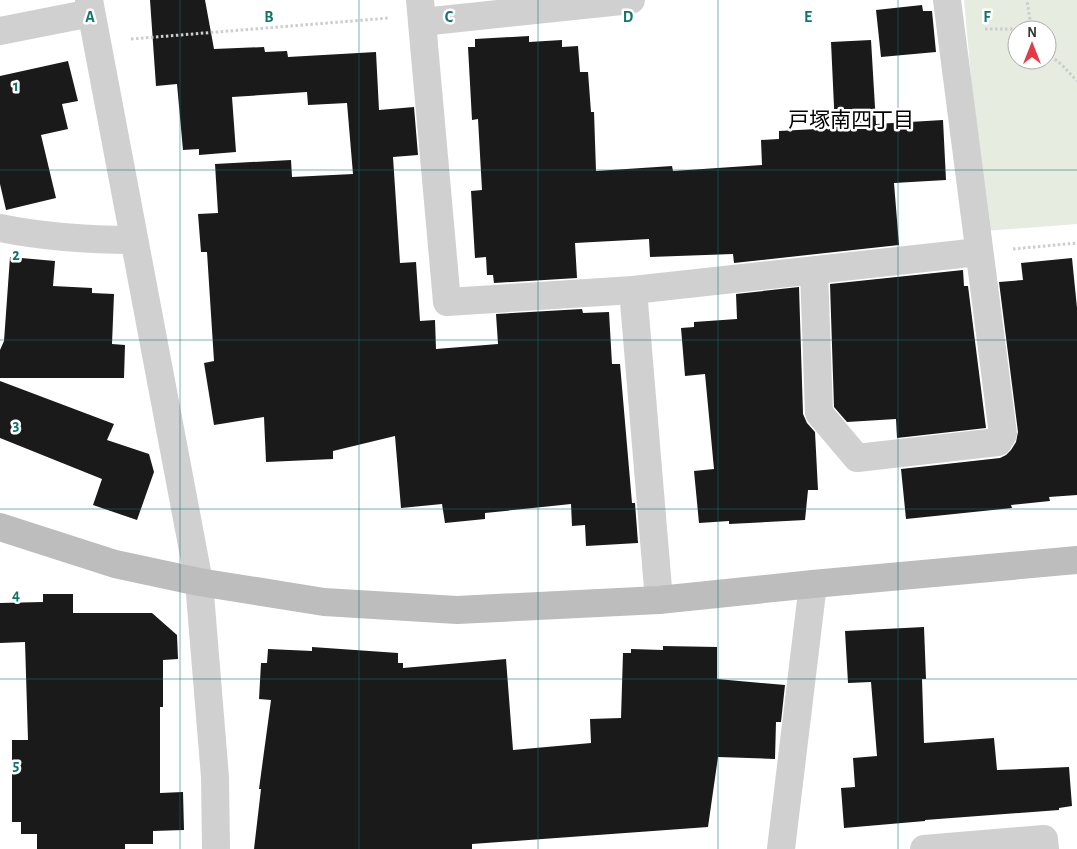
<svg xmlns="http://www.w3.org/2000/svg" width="1077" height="849" viewBox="0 0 1077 849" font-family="'Alegreya Sans','Noto Sans JP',sans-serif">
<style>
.green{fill:#e6ecdf;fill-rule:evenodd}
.building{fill:#1a1a1a}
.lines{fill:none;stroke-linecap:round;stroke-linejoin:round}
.path{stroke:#cdcdcd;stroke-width:3;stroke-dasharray:2.5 2.5;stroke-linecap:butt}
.street{stroke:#d0d0d0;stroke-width:28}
.secondary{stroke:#bdbdbd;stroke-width:28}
.grid{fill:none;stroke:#0f766e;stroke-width:1;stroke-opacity:0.55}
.labels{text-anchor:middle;stroke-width:5;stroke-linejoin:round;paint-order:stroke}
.neighbourhood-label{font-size:21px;fill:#000;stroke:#fff}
.grid-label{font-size:16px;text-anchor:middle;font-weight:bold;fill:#0f766e;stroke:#fff;stroke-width:5;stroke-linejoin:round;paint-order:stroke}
</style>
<rect width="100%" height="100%" fill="#fff"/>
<path class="green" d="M964 0H1077V224L985 231ZM1017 30H1047V60H1017Z"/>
<g class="building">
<path d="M150 0H205L214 49 264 47 265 52 287 51 288 57 376 52 379 110 414 107 418 155 393 157 400 263 416 262 420 321 435 320 436 349 498 344 496 314 582 309 583 313 609 312 612 364H620L632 503H635L638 543 586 546 585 525 572 526 571 504 485 513V519L445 523 442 504 401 508 395 436 333 451V459L266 462 264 417 214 425 204 363 214 361 207 252H201L198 214 218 213 215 164 291 160 292 177 353 174 347 103 308 105 307 92 232 97 236 152 199 155V149L183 150 177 84 156 86Z"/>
<path d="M922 5 923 11H932L936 52 881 57 876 10Z"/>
<path d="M529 36V42L562 40V47L578 46 580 72H588L591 112H594L596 171 672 166 673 171 762 165 761 140 779 139V131L835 128 831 42 871 40 876 124 943 120 946 180 894 183 899 245 734 263 733 254 650 257 649 239 575 243 577 278 494 283 493 275H487L486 257 475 258 471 191 482 190 478 119 472 120 468 47H475V39Z"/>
<path d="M68 61 78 101 62 104 68 129 41 135 56 198 6 210 0 184V76Z"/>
<path d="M10 257 55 261 53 286 92 288V293L114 294 112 344 125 345 124 378H0V350L4 341Z"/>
<path d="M1072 258 1077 308V495L1049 497 1050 501 1011 505 1012 508 906 519 901 469 1000 458 1006 455 1011 450 1016 442 1018 432 999 282 1023 280 1021 263Z"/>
<path d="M963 270 964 286H968L986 428 897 438 896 419 847 422 834 407 830 284Z"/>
<path d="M799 287 803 414 807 423 815 432 818 490H808L805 520 729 524V521L699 523 694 471 714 469 705 374 685 376 681 328 694 327V322L737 319 736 294Z"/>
<path d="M0 381 114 424 107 440 149 454 154 472 137 520 93 505 102 479 0 438Z"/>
<path d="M43 594H73V613H152L177 635 178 659 163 660V707H160V793L183 792 184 830 153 831V844H125V849H37V834H21V822H12V740H28L25 642 0 643V603L43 602Z"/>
<path d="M924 627 926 679H922L924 743 994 738 997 770 1069 767 1072 806 1059 808V810L925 820V821L844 828 841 788 855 787 853 758 877 756 871 682 848 683 845 631Z"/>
<path d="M663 646 717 647V679L785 685 781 722H776L775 759 718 757 708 827 472 844V849H254L261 789H259L271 700 259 699 261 663H267L268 649 312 651V647L398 653V663H403V668L506 659 513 750 591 743 590 719 621 718 623 653H631V649L663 650Z"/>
</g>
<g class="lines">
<g class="path">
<path d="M1033 25 1035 30"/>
<path d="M985 29H1022L1033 25 1030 20 1027 0"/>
<path d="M131 39 389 18"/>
<path d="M1047 53 1061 64 1077 81"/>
<path d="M1013 249 1077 243"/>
</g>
<g class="street">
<path d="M89 0 199 582 215 777 216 849"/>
<path d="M420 0 447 302 633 290 979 252"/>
<path d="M422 22 631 0"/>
<path d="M0 31 91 13"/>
<path d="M0 228C44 237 88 240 134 240"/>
<path d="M814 271 819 413 857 458 998 442 1003 434 947 0"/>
<path d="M633 290 659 600"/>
<path d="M781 849 813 584"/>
<path d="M924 849 1044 839 1045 849"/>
</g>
<path class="secondary" d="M0 527 115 564 199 582 324 602 457 610 659 600 813 584 1077 560"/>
</g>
<path class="grid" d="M180 0V849M359 0V849M538 0V849M718 0V849M898 0V849M0 170H1077M0 340H1077M0 509H1077M0 679H1077"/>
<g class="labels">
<g class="neighbourhood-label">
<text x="851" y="127">戸塚南四丁目</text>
</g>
</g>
<g class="grid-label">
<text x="90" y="22">A</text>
<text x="269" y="22">B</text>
<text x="449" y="22">C</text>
<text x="628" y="22">D</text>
<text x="808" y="22">E</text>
<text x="987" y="22">F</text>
<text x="16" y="91">1</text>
<text x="16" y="260">2</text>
<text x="16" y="430">3</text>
<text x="16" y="600">4</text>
<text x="16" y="770">5</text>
</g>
<g transform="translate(1032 45)"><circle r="24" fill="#ffffff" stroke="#adadad"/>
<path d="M0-4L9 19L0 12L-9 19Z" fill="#e63946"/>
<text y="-8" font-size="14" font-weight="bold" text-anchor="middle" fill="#333333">N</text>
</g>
</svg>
